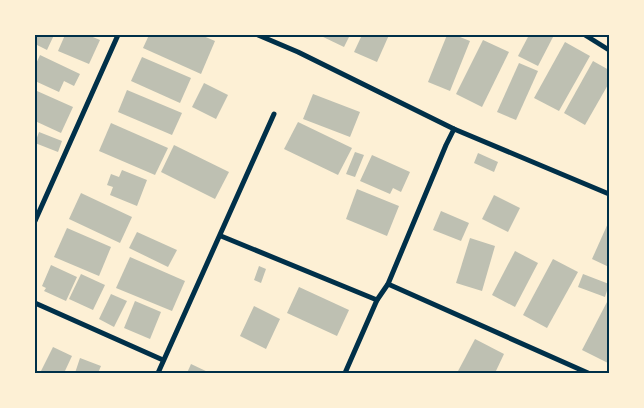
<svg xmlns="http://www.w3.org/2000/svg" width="644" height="408" viewBox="0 0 644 408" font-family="'Crimson Pro',serif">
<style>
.building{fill:#bec0b2}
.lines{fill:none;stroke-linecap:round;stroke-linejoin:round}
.minor{stroke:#003049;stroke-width:5}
.neatline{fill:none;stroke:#003049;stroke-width:2}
</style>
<rect width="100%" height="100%" fill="#fdf0d5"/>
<g class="building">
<path d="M35 35H54L47 50 35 44Z"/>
<path d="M65 35H88L100 40 89 64 58 51Z"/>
<path d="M149 35H201L215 41 201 74 143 48Z"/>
<path d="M319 35H350L344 47Z"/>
<path d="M362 35H389L377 62 354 52Z"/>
<path d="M447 35H455L470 41 450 91 428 82Z"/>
<path d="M529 35H549L553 37 538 66 518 56Z"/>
<path d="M483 40 509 52 482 107 456 94Z"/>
<path d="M565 42 590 56 559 111 534 98Z"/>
<path d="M40 55 80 74 74 86 64 81 59 92 35 81V66Z"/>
<path d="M142 57 191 78 180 103 131 81Z"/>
<path d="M593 61 609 70V83L585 125 564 113Z"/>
<path d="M519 63 538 71 516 120 497 112Z"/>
<path d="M204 83 228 95 216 119 192 107Z"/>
<path d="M127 90 182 113 172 135 118 112Z"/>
<path d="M37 91 73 107 61 133 35 121V96Z"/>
<path d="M313 94 360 112 350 137 303 119Z"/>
<path d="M298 122 352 148 338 175 284 149Z"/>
<path d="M111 123 168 148 155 175 99 151Z"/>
<path d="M39 132 62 141 58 152 35 143Z"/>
<path d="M174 145 229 172 215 199 161 172Z"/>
<path d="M355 152 364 155 355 177 346 174Z"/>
<path d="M478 153 498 162 494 172 474 163Z"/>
<path d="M372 155 410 172 401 192 393 188 390 194 360 181Z"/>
<path d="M122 170 147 180 137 206 110 195 113 187 107 185 111 174 119 177Z"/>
<path d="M357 189 399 206 387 236 346 219Z"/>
<path d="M81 193 132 217 120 243 69 219Z"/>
<path d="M494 195 520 208 508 232 482 219Z"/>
<path d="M441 211 469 223 461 241 433 230Z"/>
<path d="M609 221V267L592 259Z"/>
<path d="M67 228 111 247 99 276 54 257Z"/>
<path d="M137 232 177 250 168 267 129 248Z"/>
<path d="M470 238 495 246 482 291 456 283Z"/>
<path d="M515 251 538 263 515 307 492 295Z"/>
<path d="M130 257 185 281 172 311 116 288Z"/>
<path d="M553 259 578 272 547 328 523 315Z"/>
<path d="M51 265 77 277 66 301 44 291 46 288 42 286Z"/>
<path d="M259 266 266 269 261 283 254 280Z"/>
<path d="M81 274 105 285 93 310 69 299Z"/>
<path d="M583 274 609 284 605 297 578 287Z"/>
<path d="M299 287 349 310 337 336 287 313Z"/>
<path d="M111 294 127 301 114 327 99 319Z"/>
<path d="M135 301 161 312 150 339 124 328Z"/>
<path d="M607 302 609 304 608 363 582 350Z"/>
<path d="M254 306 280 319 266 349 240 336Z"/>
<path d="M475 339 504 354 495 373H457Z"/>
<path d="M53 347 72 356 64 373H40Z"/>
<path d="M80 358 101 366 98 373H75Z"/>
<path d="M191 364 210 373H187Z"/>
</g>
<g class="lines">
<g class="minor">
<path d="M258 35 298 52 454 129 609 194"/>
<path d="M585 35 609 50"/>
<path d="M35 221 118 35"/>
<path d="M221 236 377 300"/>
<path d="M388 284 588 373"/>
<path d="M35 303 163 360"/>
<path d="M158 373 274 114"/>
<path d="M345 373 377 300 388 284 446 145 454 129"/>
</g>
</g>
<rect width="644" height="408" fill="none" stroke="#fdf0d5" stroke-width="72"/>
<rect x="36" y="36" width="572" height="336" class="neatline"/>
</svg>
